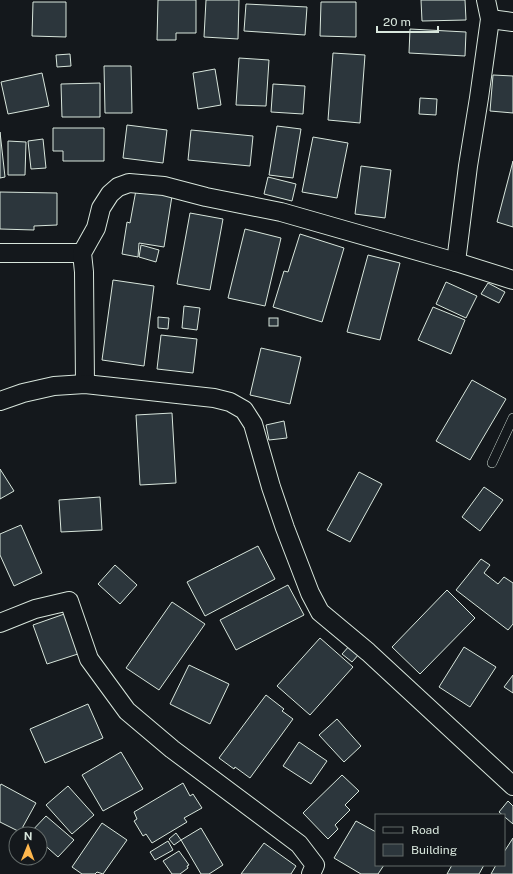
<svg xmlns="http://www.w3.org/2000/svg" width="513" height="874" viewBox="0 0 513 874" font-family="'Public Sans',sans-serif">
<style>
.building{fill:#2c363c;stroke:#d8e6dc}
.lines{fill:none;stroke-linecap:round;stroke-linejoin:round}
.service-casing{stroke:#d8e6dc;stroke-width:10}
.minor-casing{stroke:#d8e6dc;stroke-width:20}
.service{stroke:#14181c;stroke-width:9}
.minor{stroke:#14181c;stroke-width:18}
</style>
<rect width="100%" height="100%" fill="#14181c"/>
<g class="building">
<path d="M158 0H196V33H176V40H157Z"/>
<path d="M206 0H239L238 39 204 37Z"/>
<path d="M421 0H465L466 20 422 21Z"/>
<path d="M33 2H66V37L32 36Z"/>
<path d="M321 2H356V37L320 36Z"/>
<path d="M246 4 307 7 305 35 244 31Z"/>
<path d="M410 29 466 32 465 56 409 53Z"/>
<path d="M333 53 365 55 360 123 328 120Z"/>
<path d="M70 54 71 66 57 67 56 55Z"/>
<path d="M239 58 269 60 266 106 236 105Z"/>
<path d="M104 66H131L132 113H105Z"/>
<path d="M215 69 221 105 198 109 193 73Z"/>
<path d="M42 73 49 106 8 114 1 82Z"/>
<path d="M493 75 513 76V113L490 111Z"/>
<path d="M100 83V117H62L61 84Z"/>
<path d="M273 84 305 86 303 114 271 112Z"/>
<path d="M420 98 437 99 436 115 419 114Z"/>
<path d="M127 125 167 130 163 163 123 158Z"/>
<path d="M277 126 301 129 293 178 269 175Z"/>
<path d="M53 128H104V161H63V151H53Z"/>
<path d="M191 130 253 136 250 166 188 160Z"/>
<path d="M0 132 5 177 0 178Z"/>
<path d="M313 137 348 143 337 198 302 192Z"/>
<path d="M43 139 46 168 31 169 28 141Z"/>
<path d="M8 141 26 142 25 175H8Z"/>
<path d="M513 161V227L497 222Z"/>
<path d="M361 166 391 170 385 218 355 214Z"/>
<path d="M268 177 296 184 292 201 264 194Z"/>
<path d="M136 190 172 196 164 247 139 243 138 257 122 254 127 222 130 223Z"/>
<path d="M0 192 57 193V225L34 226V230L0 229Z"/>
<path d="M190 213 223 219 210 290 177 284Z"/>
<path d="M245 229 281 238 265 306 228 298Z"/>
<path d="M300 234 344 248 322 322 273 307 284 271 288 272Z"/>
<path d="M141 245 159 250 156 262 139 257Z"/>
<path d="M368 255 400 263 380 340 347 332Z"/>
<path d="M113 280 154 286 144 366 102 360Z"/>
<path d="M446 282 477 296 466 318 436 304Z"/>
<path d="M488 283 505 292 499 303 481 294Z"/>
<path d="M184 306 200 308 197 330 182 328Z"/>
<path d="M433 307 465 320 451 354 418 340Z"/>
<path d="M158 317 169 318 168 329 158 328Z"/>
<rect x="269" y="318" width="9" height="8"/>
<path d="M161 335 197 339 193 373 157 369Z"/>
<path d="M261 348 301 357 290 404 250 395Z"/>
<path d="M472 380 506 399 470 460 436 441Z"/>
<path d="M172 413 176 483 140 485 136 415Z"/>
<path d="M284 421 287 438 269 440 266 425Z"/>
<path d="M0 469 14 491 0 499Z"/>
<path d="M359 472 382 484 350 542 327 530Z"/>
<path d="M484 487 503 500 480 531 462 517Z"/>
<path d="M100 497 102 530 61 532 59 500Z"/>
<path d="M21 525 42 573 14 586 0 555V534Z"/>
<path d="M258 546 275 579 205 616 187 582Z"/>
<path d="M481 559 490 565 484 573 498 584 504 577 513 583V624L508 630 456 590Z"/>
<path d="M115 565 137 585 120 604 98 584Z"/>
<path d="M288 585 304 615 236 650 220 620Z"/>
<path d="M447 590 475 618 420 674 392 647Z"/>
<path d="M172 602 205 624 159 690 126 668Z"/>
<path d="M70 612 84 652 47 664 33 625Z"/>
<path d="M320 638 353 667 310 715 277 686Z"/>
<path d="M351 644 360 653 352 662 342 654Z"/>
<path d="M464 647 496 667 470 707 439 687Z"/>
<path d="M189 665 229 684 210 724 170 704Z"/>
<path d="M513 675V693L504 687Z"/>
<path d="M266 695 284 709 282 711 293 719 250 778 235 767 234 769 219 758Z"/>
<path d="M88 704 103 738 45 763 30 729Z"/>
<path d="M337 719 361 746 344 762 319 735Z"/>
<path d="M299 742 327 761 311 784 283 766Z"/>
<path d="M121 752 143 789 103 811 82 775Z"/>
<path d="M342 775 359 791 345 805 350 810 335 825 338 829 328 839 303 813Z"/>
<path d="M183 783 190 796 193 794 202 808 184 818 187 822 152 843 146 834 143 836 134 821 137 819 134 812Z"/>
<path d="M1 784 36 803 20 832 0 822V786Z"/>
<path d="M68 786 94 815 72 834 46 805Z"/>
<path d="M508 801 513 806V824L499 812Z"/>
<path d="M46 816 74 840 58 857 40 841V834L30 833Z"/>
<path d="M356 821 376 832V865H384L378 874H361L334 858Z"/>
<path d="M102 823 127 840 103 874 97 872 95 874H82L72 867Z"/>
<path d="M201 828 223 865 209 874H201L181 840Z"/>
<path d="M176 833 181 840 174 845 169 839Z"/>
<path d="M513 838V874H491L496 865H504V852Z"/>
<path d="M168 841 173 850 155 860 150 852Z"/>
<path d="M264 843 296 866 291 874H241Z"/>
<path d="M179 851 189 865 187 866 188 868 180 874H172L163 861Z"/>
<path d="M452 865H484L479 874H447Z"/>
</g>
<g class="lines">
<defs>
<path id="service" d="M492 463 513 418"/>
<g id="minor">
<path d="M490 19 513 22"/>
<path d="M0 253H82"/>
<path d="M456 262 468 166 479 98 490 19 486 0"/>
<path d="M85 384 84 272 82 253 96 228 101 208 110 194 118 187 129 183 164 186 206 197 281 212 456 262 513 280"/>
<path d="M0 401 23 393 54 386 85 384 214 398 230 402 244 410 253 424 271 487 285 528 310 593 320 612 368 652 513 786"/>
<path d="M0 623 35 609 69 601 89 659 127 711 172 749 299 844 315 865 311 874"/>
</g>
</defs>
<use href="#service" class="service-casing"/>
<use href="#minor" class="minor-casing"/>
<use href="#service" class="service"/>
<use href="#minor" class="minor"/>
</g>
<rect x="375" y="814" width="130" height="52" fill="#14181c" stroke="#626a69"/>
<rect x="383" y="827" width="20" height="6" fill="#14181c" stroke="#626a69"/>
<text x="411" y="834" font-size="12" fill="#d8e6dc">Road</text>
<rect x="383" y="844" width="20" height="12" fill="#2c363c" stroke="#626a69"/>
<text x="411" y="854" font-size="12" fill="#d8e6dc">Building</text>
<g transform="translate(28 846) rotate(1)"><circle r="19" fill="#14181c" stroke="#626a69"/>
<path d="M0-3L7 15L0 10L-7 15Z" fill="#ffb74d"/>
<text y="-6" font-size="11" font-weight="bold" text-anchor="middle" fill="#d8e6dc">N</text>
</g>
<path d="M377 26v6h61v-6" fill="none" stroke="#d8e6dc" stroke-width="2"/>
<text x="383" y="26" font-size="12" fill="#d8e6dc" stroke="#14181c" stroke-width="3" paint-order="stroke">20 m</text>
</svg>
